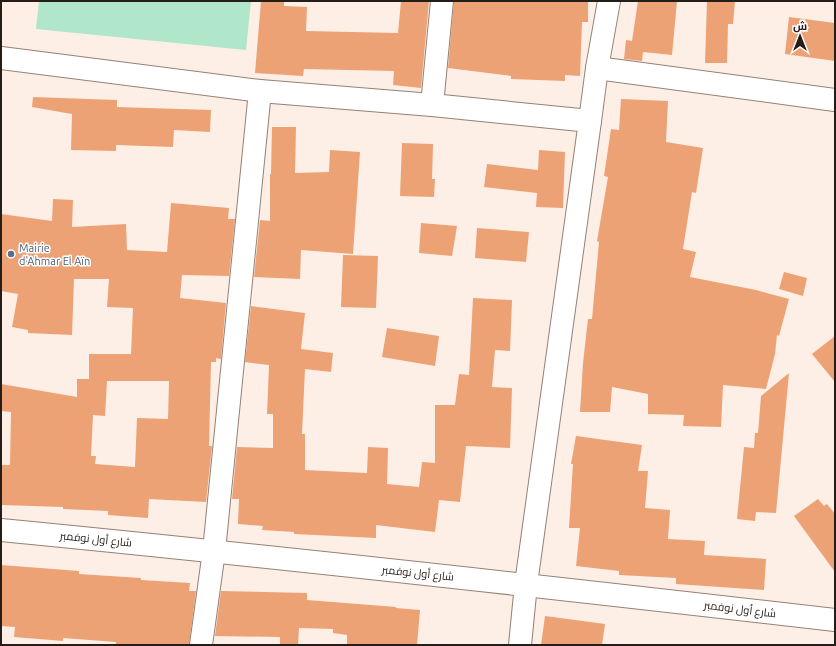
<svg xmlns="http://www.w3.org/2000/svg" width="836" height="646" viewBox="0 0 836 646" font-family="Ubuntu,Cairo,sans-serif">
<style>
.green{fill:#b0e6ca}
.building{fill:#eca274;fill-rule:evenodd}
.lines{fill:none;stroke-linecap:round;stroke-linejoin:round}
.minor-casing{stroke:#958174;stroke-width:24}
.primary-casing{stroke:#958174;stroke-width:24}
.minor{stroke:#fff;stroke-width:22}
.primary{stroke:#fff;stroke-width:22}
.service-dot{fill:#5c6f8a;stroke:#fff;stroke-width:1.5}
.labels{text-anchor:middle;stroke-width:3;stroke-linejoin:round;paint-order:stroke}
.service-label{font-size:11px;fill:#4e5e75;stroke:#fff;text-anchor:start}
.street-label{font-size:11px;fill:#251d18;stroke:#fff}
</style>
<rect width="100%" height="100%" fill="#fdefe6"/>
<path class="green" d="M39 1H251L246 50 36 29Z"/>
<g class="building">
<path d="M261 1H284V6L307 7 306 31 398 33 401 1H429L421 88 393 85 394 71 304 69 303 76 255 73Z"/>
<path d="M454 1H588V22H582L580 76 565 75V81L511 79V76L448 68Z"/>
<path d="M638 1H677L672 55 643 52 642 61 624 59 626 40 632 41Z"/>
<path d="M707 1H735L733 24H728L727 63H705Z"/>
<path d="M789 17 835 23V61L785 54Z"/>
<path d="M33 97 117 100V107L211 110 210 132 174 130 173 147 116 145V151L71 150 72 114 32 107Z"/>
<path d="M621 99 668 101 666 142 703 148 696 193 692 192 683 249 696 252 690 277 756 290 789 299 779 336 777 335 775 354 766 389 723 385 721 427 683 426 684 415 648 414V394L612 387 610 412H580L583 363 588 319H592L599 242 597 241 608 177 604 176 611 129 619 130Z"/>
<path d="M272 127H296L295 173 329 172 330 150 360 152 353 254 301 250 300 279 254 277 260 220 270 221V174H271Z"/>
<path d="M402 143 433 144 432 179H435L434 197 400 196Z"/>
<path d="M539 150 565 152 563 208 536 207 537 193 484 187 487 164 538 170Z"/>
<path d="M53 199 73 200 72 227 126 224 127 250 167 252 171 203 229 208 228 219H235L229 276 182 275 180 298 226 303 221 359 216 358V362H211L209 446H212L206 502 149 499 148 518 108 515V511L63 509V507L1 505V465H10L11 412 1 411V384L77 397V379H89V354H131L133 308 107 307 109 279H74L72 335 28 333V330L12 327 18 294 1 291V214L52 221ZM107 381H169L168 419 137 418 135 467 95 464 96 456H91L93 415 105 416Z"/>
<path d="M421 223 457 226 452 256 419 253Z"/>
<path d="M477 228 529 232 526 262 475 258Z"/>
<path d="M343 255 378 256 376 308 341 307Z"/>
<path d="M784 272 807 278 803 296 779 289Z"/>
<path d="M473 298 512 300 510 351 495 350 492 387 512 388 510 448 466 446 460 502 439 500 435 532 376 525V538L294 534V532L262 530 263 526 238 524 239 499H232L237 447 273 448V414H267L269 365 245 362 251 306 305 313 301 349 333 353 331 372 305 369 302 434H305V470L367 473 368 447 388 448 387 484 419 487 422 462 435 463V405H455L459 374 469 375Z"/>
<path d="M387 328 439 336 435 366 382 357Z"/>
<path d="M835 336V382L812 354Z"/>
<path d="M789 373 776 513 756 512 755 521 737 519 744 447 754 448 755 433H758L761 396Z"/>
<path d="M576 436 642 445 638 471H648L645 508 670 510 668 539 705 541 704 555 766 559 764 590 676 584V578L619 575V571L576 566 580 528H569L573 464H571Z"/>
<path d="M818 499 824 506 827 504 835 514V572L794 516Z"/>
<path d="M1 565 79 571V574L141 578V580L190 583 189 591H196L189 645H116V642L63 638V641L14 637 15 627 1 626Z"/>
<path d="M221 591 307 593V600L396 607V608L420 610 417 645H347V635L333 633V629L299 628 298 645H280V637L215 636Z"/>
<path d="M545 616 605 624 602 645H541Z"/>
</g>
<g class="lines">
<defs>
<g id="minor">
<path d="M1 58 260 91 432 105 590 121 526 584 520 645"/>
<path d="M597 68 835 100"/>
<path d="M432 105 442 1"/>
<path d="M590 121 597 68 609 1"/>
<path d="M201 645 214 551 260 91"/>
</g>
<path id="primary" d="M1 530C279 557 557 588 835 620"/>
</defs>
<use href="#minor" class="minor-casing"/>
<use href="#primary" class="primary-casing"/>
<use href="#minor" class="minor"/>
<use href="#primary" class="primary"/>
</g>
<circle class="service-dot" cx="11" cy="254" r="4"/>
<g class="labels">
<g class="service-label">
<text x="19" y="252">Mairie<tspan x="19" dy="13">d'Ahmar El Aïn</tspan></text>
</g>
<g class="street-label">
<text transform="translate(96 539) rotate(6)" y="4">شارع أول نوفمبر</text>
<text transform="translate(418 573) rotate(6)" y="4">شارع أول نوفمبر</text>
<text transform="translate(740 609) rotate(7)" y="4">شارع أول نوفمبر</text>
</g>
</g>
<rect width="836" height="646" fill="none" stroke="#251d18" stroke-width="4"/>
<g transform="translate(800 36)" stroke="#ffffff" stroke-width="3" paint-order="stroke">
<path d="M0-3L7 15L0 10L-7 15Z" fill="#251d18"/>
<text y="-6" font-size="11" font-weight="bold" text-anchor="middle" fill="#251d18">ش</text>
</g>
</svg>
